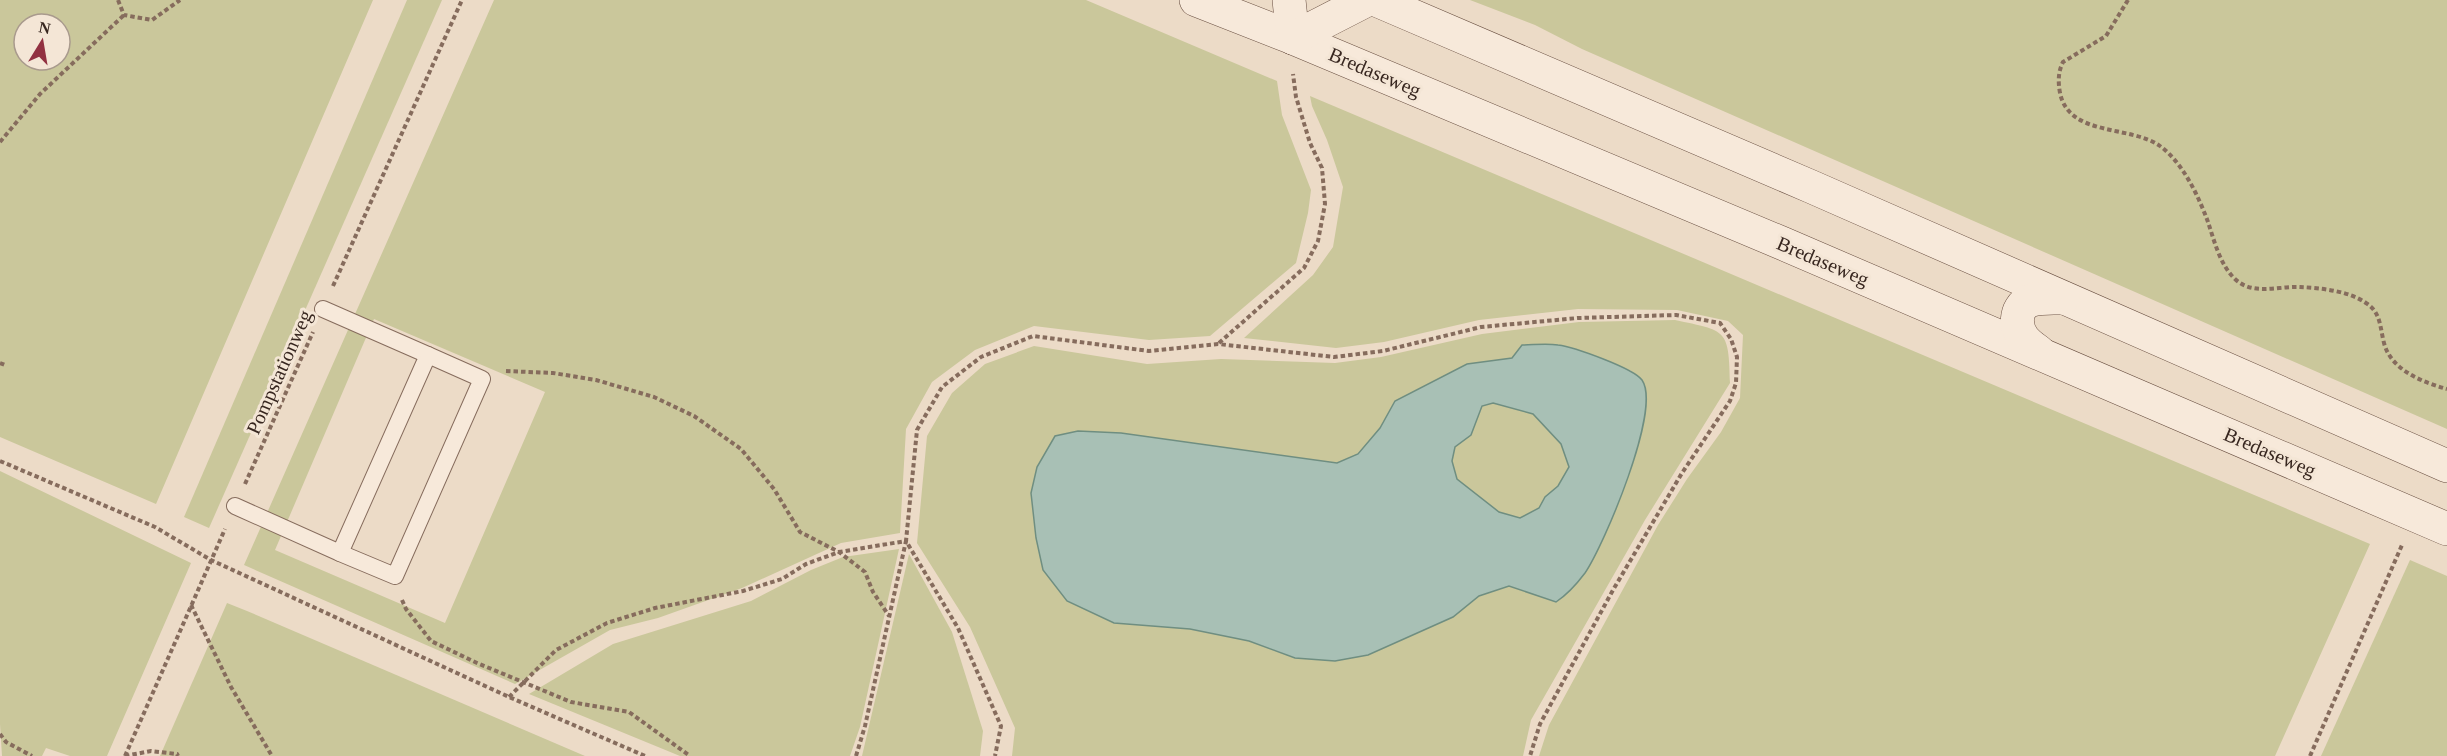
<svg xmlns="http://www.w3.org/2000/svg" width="2447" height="756" viewBox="0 0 2447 756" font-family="Georgia,serif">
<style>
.green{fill:#cac79b;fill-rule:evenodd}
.water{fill:#a8c0b5;stroke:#6f8e81;stroke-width:1.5;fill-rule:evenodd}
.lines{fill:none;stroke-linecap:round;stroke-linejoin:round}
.lane-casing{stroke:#866c5d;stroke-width:18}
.secondary-casing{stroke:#684e40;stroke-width:34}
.path{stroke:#866c5d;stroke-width:4;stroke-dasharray:4.5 3;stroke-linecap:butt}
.lane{stroke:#f7e9da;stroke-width:16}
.secondary{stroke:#f7e9da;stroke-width:33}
.labels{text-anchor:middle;stroke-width:6;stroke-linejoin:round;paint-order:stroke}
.street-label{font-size:20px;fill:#382720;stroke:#f4e6d6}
</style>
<rect width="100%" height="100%" fill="#ecdbc7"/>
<g class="green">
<path d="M0 0H373L156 504 0 437ZM24 24H60V60H24Z"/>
<path d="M407 0H442L209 528 184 517Z"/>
<path d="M494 0H1086L1277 81 1282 115 1311 190 1308 213 1296 263 1210 336 1149 340 1034 326 975 350 932 382 906 429 900 533 841 543 742 588 658 618 610 630 515 684 244 565ZM374 319 545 392 445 623 275 550Z"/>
<path d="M1470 0H2447V429L1582 49 1535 25Z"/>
<path d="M1310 96 2370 544 2275 756H1539L1549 725 1658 525 1687 479 1721 432 1740 398 1743 335 1728 321 1677 310 1578 309 1479 320 1384 342 1336 348 1244 338 1313 275 1333 247 1343 187 1327 140 1312 106Z"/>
<path d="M1675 320C1726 331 1729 328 1730 383L1645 520 1531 720 1523 756H1012L1015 728 970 627 917 543 927 436 952 393 985 364 1034 346 1147 364 1221 359 1335 363 1381 357 1482 334 1579 322ZM1512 358 1630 370 1642 381 1646 397 1643 425 1633 463 1620 497 1586 571 1556 602 1509 585 1479 596 1453 617 1368 655 1295 658 1249 641 1190 629 1114 623 1043 570 1036 538 1031 493 1121 433 1337 463 1358 454 1380 428 1396 401 1467 364Z"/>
<path d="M1492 403 1533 414 1561 444 1569 467 1558 486 1545 497 1539 508 1520 518 1499 512 1457 479 1452 461 1455 447 1471 435 1482 405Z"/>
<path d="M0 471 191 563 107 756H70L46 748 42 756H2L0 724Z"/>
<path d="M899 549 860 727 850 756H680L529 694 613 644 751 601 811 570 843 557Z"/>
<path d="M909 554 952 632 983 731 980 756H862Z"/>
<path d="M2410 560 2447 576V756H2321Z"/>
<path d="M227 603 247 611 585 756H160Z"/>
</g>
<path class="water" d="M1522 345C1533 345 1546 343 1558 345 1574 347 1633 368 1642 380 1662 409 1604 545 1585 573 1576 585 1568 594 1556 602L1509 586 1479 596 1453 617 1368 655 1335 661 1295 658 1249 641 1190 629 1114 623 1067 601 1043 570 1036 538 1031 493 1037 467 1055 436 1078 431 1121 433 1337 463 1358 454 1380 428 1395 401 1467 364 1512 358ZM1493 403 1533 414 1561 444 1569 467 1558 486 1545 497 1539 508 1520 518 1499 512 1457 479 1452 461 1455 447 1471 435 1482 406Z"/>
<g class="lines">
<defs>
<g id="lane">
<path d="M235 506 340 553 428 355 323 309"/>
<path d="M340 553 395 576 482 379 428 355"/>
</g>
<g id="secondary">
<path d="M1196 0 1293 38 1784 244 2447 529"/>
<path d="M1289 0 1293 38"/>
<path d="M1376 0 1812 187 2447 466"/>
<path d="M1293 38 1367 0"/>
<path d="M2039 352C2034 348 2028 344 2024 339 2015 328 2014 308 2029 301 2039 297 2052 298 2063 298"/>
</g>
</defs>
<use href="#lane" class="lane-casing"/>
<use href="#secondary" class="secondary-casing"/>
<g class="path">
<path d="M118 0 124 15 152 20 180 0"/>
<path d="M2128 0 2106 36 2063 62C2058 72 2058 82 2060 93 2069 137 2131 125 2160 146 2183 163 2198 195 2208 222 2214 240 2220 265 2235 279 2253 296 2278 286 2300 287 2321 288 2349 291 2366 303 2381 312 2380 328 2384 343 2391 370 2422 382 2447 389"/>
<path d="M0 142 40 94 124 15"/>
<path d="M333 286 462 0"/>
<path d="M1219 343 1304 268 1318 241 1325 204 1322 168 1310 143 1296 97 1293 74"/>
<path d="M0 363 5 365"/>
<path d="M506 371 553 373 596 380 654 397 694 416 741 449 774 489 800 532 839 552 865 572 873 592 889 616"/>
<path d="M0 461 155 527 211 560 509 697 645 756"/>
<path d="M245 484 313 332"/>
<path d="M402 600 406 609 431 641 477 663 571 702 629 712 690 756"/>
<path d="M191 605 231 687 272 756"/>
<path d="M509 697 556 650 607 623 655 608 743 591 782 579 806 564 839 552 906 541 917 430 942 387 981 357 1033 336 1149 351 1218 344 1334 357 1383 351 1481 327 1578 318 1676 315 1720 323 1731 339 1737 357 1736 383 1730 401 1682 473 1613 590 1540 724 1530 756"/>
<path d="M0 734 6 742 32 756"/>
<path d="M125 756 225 529"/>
<path d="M125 756 151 751 177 754 178 756"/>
<path d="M856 756 865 726 906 541 958 628 1001 726 995 756"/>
<path d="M2310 756 2402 545"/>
</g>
<use href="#lane" class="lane"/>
<use href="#secondary" class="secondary"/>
</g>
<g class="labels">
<g class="street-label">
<text transform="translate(1375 72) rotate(23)" y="7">Bredaseweg</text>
<text transform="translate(1823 261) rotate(23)" y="7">Bredaseweg</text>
<text transform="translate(279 372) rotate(-66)" y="7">Pompstationweg</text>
<text transform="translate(2270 452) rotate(23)" y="7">Bredaseweg</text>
</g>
</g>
<g transform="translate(42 42) rotate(11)"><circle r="28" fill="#f4e6d6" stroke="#a99a8d" stroke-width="1.5"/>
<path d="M0-4.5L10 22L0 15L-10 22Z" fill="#923141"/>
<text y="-9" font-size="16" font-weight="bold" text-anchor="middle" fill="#382720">N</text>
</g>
</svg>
